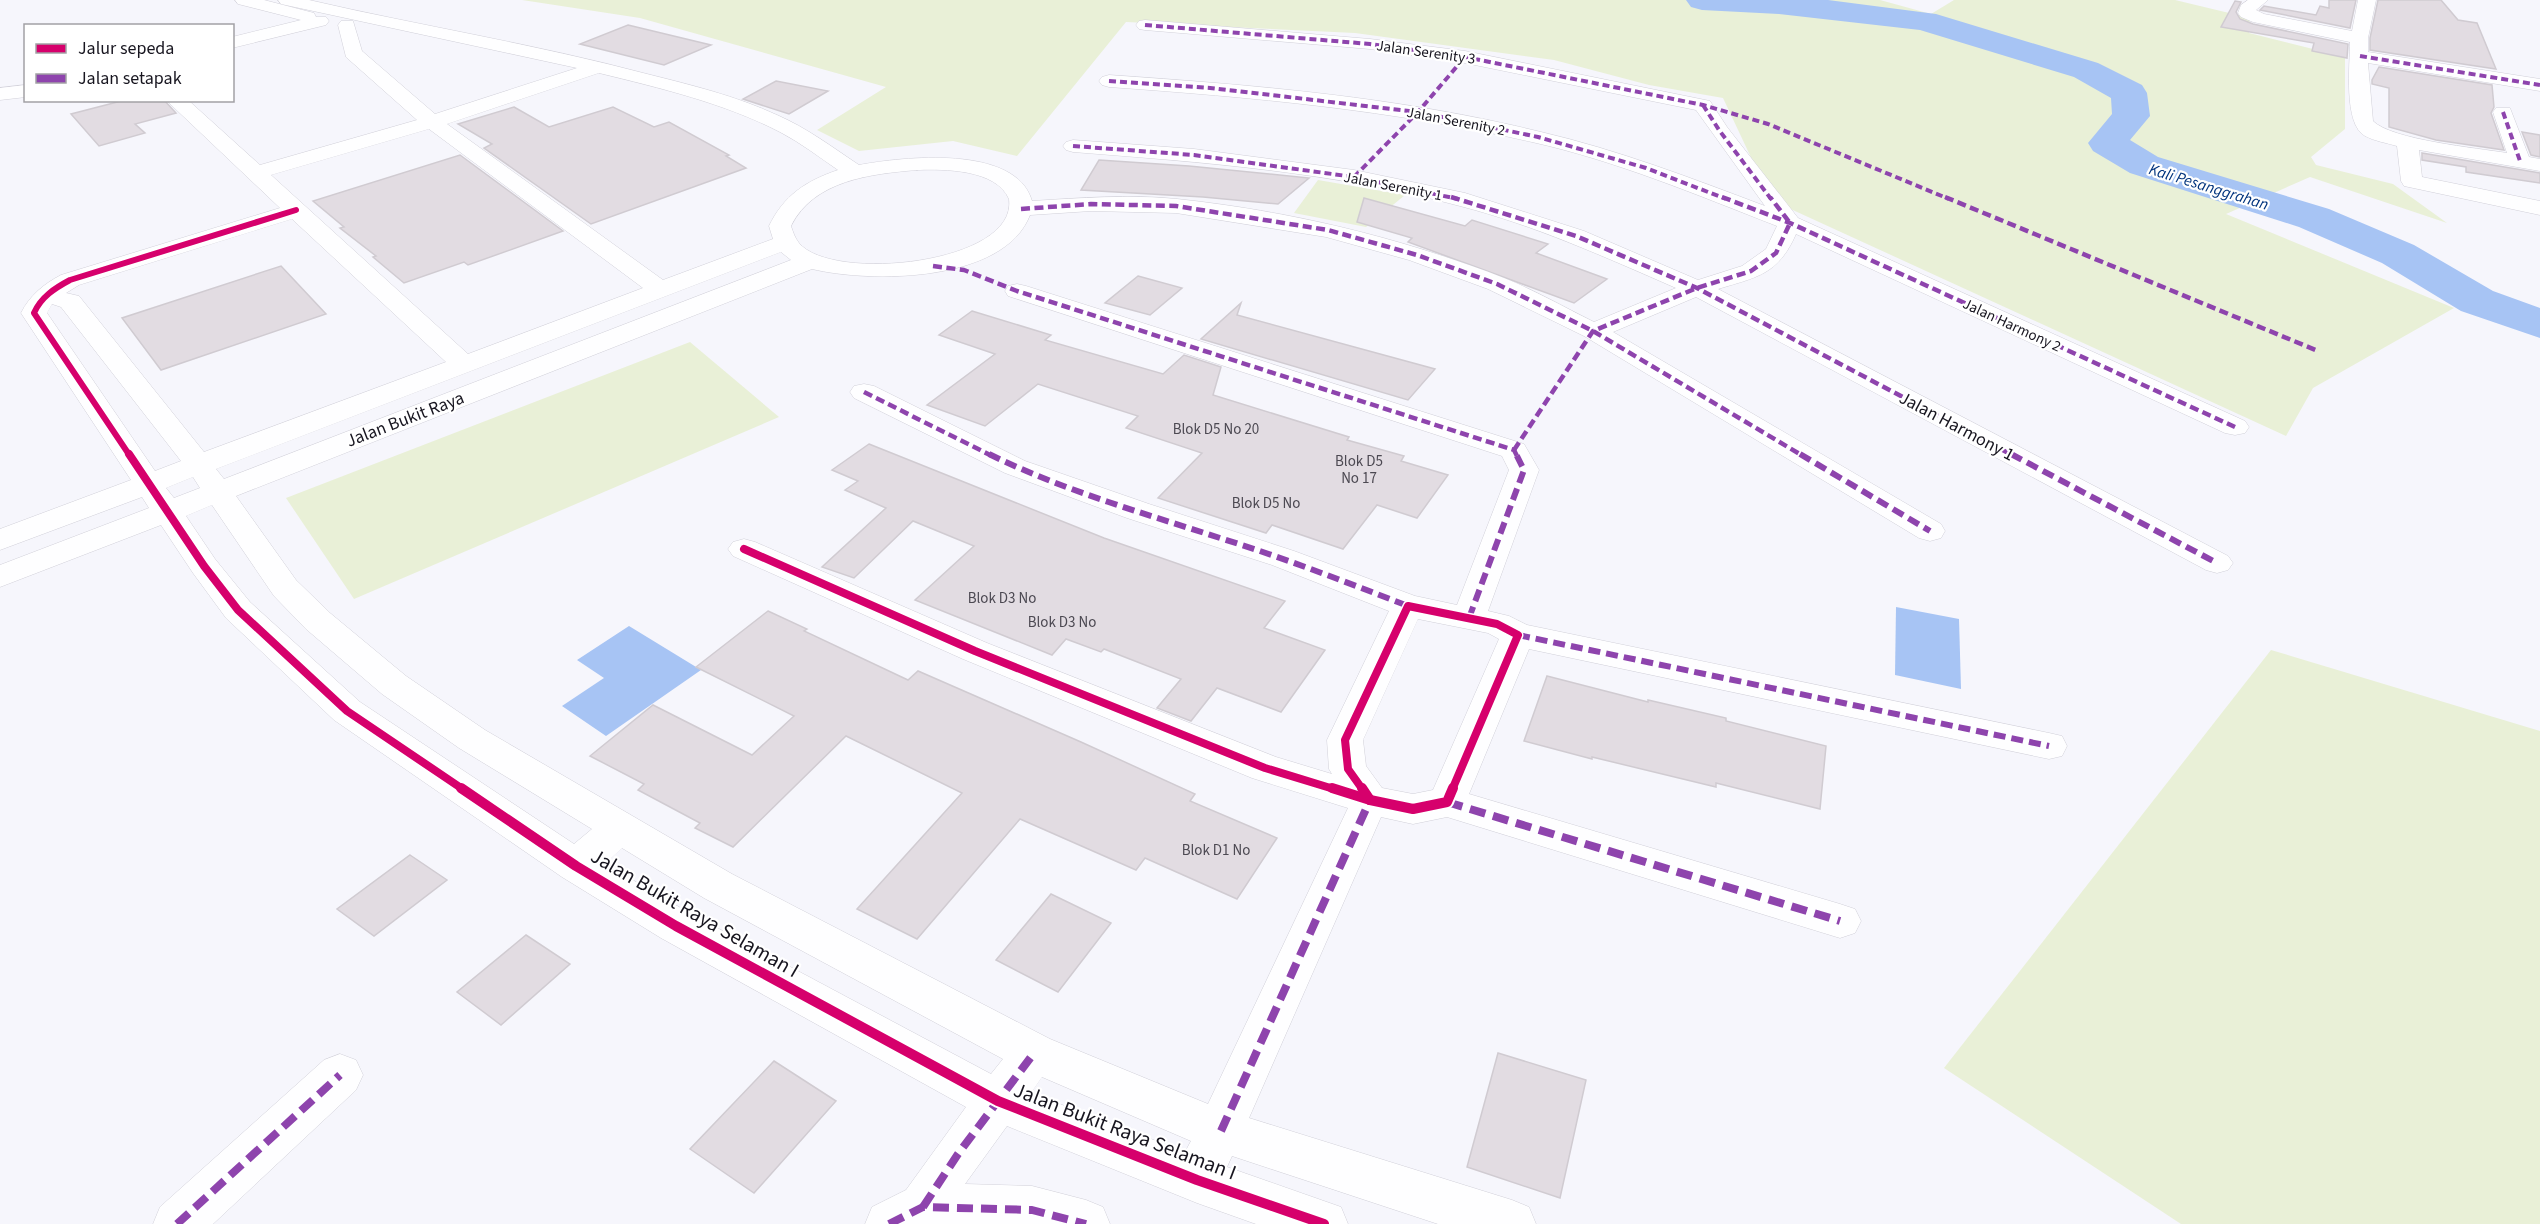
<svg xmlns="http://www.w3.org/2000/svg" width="2540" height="1224" viewBox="0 0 2540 1224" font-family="'Source Sans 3',sans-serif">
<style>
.green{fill:#e9f0d7}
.water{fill:#a7c4f4}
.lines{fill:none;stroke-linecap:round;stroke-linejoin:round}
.river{fill:#a7c4f4;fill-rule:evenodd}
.building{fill:#e2dce2;stroke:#d0cbd1;stroke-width:1.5}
.street-casing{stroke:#d1d0d9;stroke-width:1}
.street{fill:#fefeff;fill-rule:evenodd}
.quiet-far3{stroke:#8e44ad;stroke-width:4;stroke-dasharray:7 4;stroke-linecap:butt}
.quiet-far2{stroke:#8e44ad;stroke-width:4.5;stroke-dasharray:9 4.5;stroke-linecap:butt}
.quiet-far1{stroke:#8e44ad;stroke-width:6;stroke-dasharray:12 6;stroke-linecap:butt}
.quiet{stroke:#8e44ad;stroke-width:8;stroke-dasharray:16 8;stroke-linecap:butt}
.cycleway-far2-casing{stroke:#fff;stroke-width:9}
.cycleway-far1-casing{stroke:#fff;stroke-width:11}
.cycleway-casing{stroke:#fff;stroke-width:14}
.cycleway-far2{stroke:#d6006c;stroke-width:6}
.cycleway-far1{stroke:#d6006c;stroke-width:8}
.cycleway{stroke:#d6006c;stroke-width:10}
.labels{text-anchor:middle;stroke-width:4.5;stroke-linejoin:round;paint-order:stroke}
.far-street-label{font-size:15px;fill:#17151f;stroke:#fff}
.number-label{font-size:15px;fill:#4c4952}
.far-water-label{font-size:16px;font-style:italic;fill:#00337d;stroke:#fff}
.street-label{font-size:18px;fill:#17151f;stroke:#fff}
.near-street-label{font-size:21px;fill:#17151f;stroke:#fff}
</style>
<rect width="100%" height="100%" fill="#f6f6fc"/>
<g class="green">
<path d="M522 0H1880L1931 14 1954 0H2175L2250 18 2249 33 2345 57V129L2311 157 2316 165 2393 184 2447 223 2310 177 2226 214 2454 308 2313 388 2286 436 1771 200 1723 98 1649 85 1554 60 1355 33 1126 22 1017 156 953 141 859 151 817 130 886 87 640 18Z"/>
<path d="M1318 180 1405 195 1366 227 1294 213Z"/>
<path d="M690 342 779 417 354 599 286 498Z"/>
<path d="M2271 650 2540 731V1224H2181L1944 1068Z"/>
</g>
<g class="water">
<path d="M1896 607 1959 619 1961 689 1895 675Z"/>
<path d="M629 626 701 670 606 736 562 706 604 678 577 660Z"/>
</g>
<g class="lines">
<path class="river" d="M1686 0H1828L1936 14 2098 63 2142 85 2147 93 2150 116 2130 140 2158 157 2329 209 2414 245 2493 291 2540 308V338L2461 311 2382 263 2299 227 2130 173 2093 151 2088 143 2112 114 2111 98 2074 77 1920 30 1779 14 1702 10 1691 7Z"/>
</g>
<g class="building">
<path d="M2329 0H2356L2350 28 2260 10 2264 6 2316 15 2320 6 2329 8Z"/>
<path d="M2378 0H2441L2458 20 2477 23 2496 69 2370 50V38Z"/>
<path d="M2235 1 2241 2 2236 12 2240 19 2253 24 2348 44 2347 58 2312 51 2314 43 2221 27Z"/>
<path d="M628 25 711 45 664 65 580 44Z"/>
<path d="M2379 67 2492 85 2494 107 2491 113 2504 150 2436 140 2389 127V88L2372 84V80Z"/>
<path d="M776 81 828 91 789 114 743 99Z"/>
<path d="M125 100H164L176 113 135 124 145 133 99 146 71 114Z"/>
<path d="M514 107 549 127 613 107 654 127 669 122 729 155 726 156 746 168 591 224 484 148 492 144 458 124Z"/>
<path d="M2522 132 2540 135V157L2531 155Z"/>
<path d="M2422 153 2540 173V183L2466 172V167L2422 160Z"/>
<path d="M460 155 563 231 468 265 464 262 404 283 373 257 376 256 340 228 344 227 313 201Z"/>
<path d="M1099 160 1189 166 1309 178 1278 204 1203 197 1081 190Z"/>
<path d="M1364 198 1465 226 1472 220 1548 244 1536 253 1607 279 1574 303 1408 242 1412 238 1357 222Z"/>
<path d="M281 266 326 314 161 370 122 318Z"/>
<path d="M1138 276 1182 288 1150 315 1105 303Z"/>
<path d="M1241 303 1237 315 1435 369 1408 400 1201 339Z"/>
<path d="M972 311 1051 335 1045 340 1163 374 1184 355 1221 367 1213 395 1349 437 1347 440 1404 456 1401 461 1448 475 1417 518 1377 505 1343 549 1272 525 1266 533 1158 498 1202 453 1126 428 1138 416 1038 384 985 426 927 405 995 354 939 335Z"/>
<path d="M869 444 1104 538 1285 601 1264 628 1325 650 1281 712 1217 688 1191 721 1157 708 1181 679 1104 649 1101 652 1066 639 1052 655 915 600 974 546 913 521 854 578 822 567 886 508 845 490 858 481 832 470Z"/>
<path d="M768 611 807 629 804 631 908 680 918 671 1081 742 1195 794 1190 801 1277 838 1237 899 1145 858 1136 870 1020 819 917 939 857 909 962 793 846 736 733 847 695 828 700 823 638 790 644 784 590 756 653 705 752 755 794 716 696 667Z"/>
<path d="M1547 676 1648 702V700L1726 718V721L1826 746 1820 809 1716 783V787L1592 757V759L1524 741Z"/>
<path d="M410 855 447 880 374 936 337 909Z"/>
<path d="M1051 894 1111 923 1058 992 996 960Z"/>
<path d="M526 935 570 964 501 1025 457 992Z"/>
<path d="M1498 1053 1586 1080 1560 1198 1467 1167Z"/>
<path d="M774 1061 836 1101 754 1193 690 1149Z"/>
</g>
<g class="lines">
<defs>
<g id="street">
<path d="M235 0H264L314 13 316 17H326L329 21 326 25 232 48V37L301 20 238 4Z"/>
<path d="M278 0H309C421 26 535 44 647 74 691 85 736 96 777 115 807 128 832 147 859 165 902 157 1016 144 1032 201 1080 198 1129 194 1177 199 1289 211 1399 237 1504 278 1534 290 1564 307 1594 322L1676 288C1605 257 1534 225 1460 206 1334 172 1202 162 1073 152L1066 150 1063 146 1066 142 1073 140 1194 149 1354 170 1465 193 1584 231 1698 280 1742 266 1766 249 1777 226C1697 195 1617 161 1532 142 1393 110 1251 97 1109 87L1102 85 1099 81 1102 77 1109 75C1254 85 1400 97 1541 132 1618 150 1691 178 1765 206L1696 110 1465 63 1370 49 1145 30 1139 29 1136 25 1139 21 1145 20 1370 39 1465 51 1710 101 1727 127 1798 218 2245 421 2249 427 2245 433 2235 435 2225 433 1796 234C1778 275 1757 277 1718 289L2228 556 2233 563 2228 570 2217 573 2206 570 1696 297 1613 332 1941 524 1945 531 1941 538 1930 541 1919 538 1584 336 1488 289 1409 260 1326 237 1176 213 1091 211 1030 215C1004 283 870 283 812 269L236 496 296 580 330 613 406 676 485 730 732 874 1050 1039 1208 1104 1348 808 1252 778 963 659 733 556 728 549 733 542 744 539 755 542 987 643 1276 757 1332 774 1329 769 1327 740 1389 611 1272 565 1127 518 1005 473 854 398 850 392 854 386 864 384 874 386 1025 461 1149 504 1294 551 1415 596 1457 605 1509 470 1502 456 1008 296 1005 291 1008 286 1017 284 1026 286 1524 444 1539 470 1488 611 1509 616 1527 625 2049 733 2062 736 2067 746 2062 756 2049 759 1529 649 1469 794 1840 904 1855 909 1861 921 1855 933 1840 938 1447 817 1413 824 1381 817 1249 1118 1512 1200 1529 1207 1536 1224H1438L1232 1156 1227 1167 1341 1207 1348 1224H1256L1197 1203 1007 1126 965 1184 1032 1186 1086 1200 1103 1207 1110 1224H865L872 1207 906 1190 966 1107 661 938 562 877 334 720 226 618 193 573 161 525 0 587V565L149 508 142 497 0 550V529L131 480 21 313C30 295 44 284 61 275L280 208 166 100H188L260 165 417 120 346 57 338 25 341 21H353L362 51 435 114 577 68 281 4ZM599 73C660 88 724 103 780 132 801 143 819 157 838 170 806 181 784 195 769 226L773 239 663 280 447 124ZM429 129 643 288 468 354 271 175ZM917 170C944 169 996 169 1009 199 1018 264 832 283 799 243 795 238 793 232 791 226 814 180 871 174 917 170ZM292 219 446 362 204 452 79 296 66 293 79 285ZM781 252 791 260 224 479 216 469ZM52 304 61 307 181 461 155 471 47 313ZM193 477 200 488 174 498 166 488ZM212 505 274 596 306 629 382 694 459 748 592 829 574 844 360 702 250 602 215 559 186 516ZM1418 619 1488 633 1499 639 1433 790 1413 794 1382 788 1366 766 1363 740ZM622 848 704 898 1003 1059 991 1074 691 914 605 864ZM1042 1077 1191 1141 1185 1152 1031 1093Z"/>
<path d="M2248 0H2268L2256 10 2264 14 2352 31 2358 0H2376L2368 38V52L2540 79V91L2368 63 2373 121C2392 140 2477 148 2507 153L2493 112 2496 108H2510L2529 157 2540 159V171L2419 150 2422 177 2540 201V215L2404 186 2401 181 2397 146C2387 143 2374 141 2365 136 2343 124 2350 64 2350 42L2253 22 2241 17 2238 13 2241 5Z"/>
<path d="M26 85V97L0 100V88Z"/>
<path d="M340 1054 356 1060 363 1075 356 1090 213 1224H153L160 1207 324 1060Z"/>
</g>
</defs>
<use href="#street" class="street-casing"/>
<use href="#street" class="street"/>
<g class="quiet-far3">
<path d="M1145 25 1370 44 1465 57 1703 105 1768 124 1949 199"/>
<path d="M2360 56 2540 85"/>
<path d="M1109 81 1210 88 1418 112 1538 137 1646 168 1726 199"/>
<path d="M1703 105 1719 130 1771 199"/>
<path d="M2503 112 2520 161"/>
<path d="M1073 146 1194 155 1354 177 1458 199"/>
<path d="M1354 177 1418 112 1465 57"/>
</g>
<g class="quiet-far2">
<path d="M1451 197 1576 236 1697 288 2014 456"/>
<path d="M1722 197 1790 223 2235 427"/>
<path d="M1945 197 2318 351"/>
<path d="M1021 209 1091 204 1176 206 1328 230 1417 255 1497 284 1593 331 1803 456"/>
<path d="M933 266 964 270 1017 291 1514 450 1517 456"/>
<path d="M864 392 992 456"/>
<path d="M1514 450 1593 331 1697 288 1751 271 1776 253 1790 223 1770 197"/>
</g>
<g class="quiet-far1">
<path d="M989 454C1062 490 1143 513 1220 538 1284 558 1346 582 1408 606"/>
<path d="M1800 454 1930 531"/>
<path d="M2011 454 2217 563"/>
<path d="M1469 618 1524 470 1516 454"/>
<path d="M1518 635 2049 746"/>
</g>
<g class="quiet">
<path d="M1447 802 1840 921"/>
<path d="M1221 1131 1370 800"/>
<path d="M923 1207 958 1154 1034 1053"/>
<path d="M177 1224 340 1075"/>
<path d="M889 1224 923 1207 1032 1210 1086 1224"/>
</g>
<defs>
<path id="cycleway-far2" d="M130 456 34 313C41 297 55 288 70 280L296 210"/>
<g id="cycleway-far1">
<path d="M129 454 204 566 238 610 347 711 464 790"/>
<path d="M744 549 975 651 1265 768 1337 790"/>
<path d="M1363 790 1348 769 1345 740 1408 606 1497 624 1518 635 1452 790"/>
</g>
<g id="cycleway">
<path d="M461 788 576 866 676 926 998 1101 1197 1180 1324 1224"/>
<path d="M1332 788 1370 800"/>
<path d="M1362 788 1370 800"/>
<path d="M1370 800 1413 809 1447 802 1453 788"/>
</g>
</defs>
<use href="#cycleway-far2" class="cycleway-far2-casing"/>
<use href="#cycleway-far1" class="cycleway-far1-casing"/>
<use href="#cycleway" class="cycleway-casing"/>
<use href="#cycleway-far2" class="cycleway-far2"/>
<use href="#cycleway-far1" class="cycleway-far1"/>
<use href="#cycleway" class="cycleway"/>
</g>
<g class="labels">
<g class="far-street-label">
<text transform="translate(1426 52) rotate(8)" y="5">Jalan Serenity 3</text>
<text transform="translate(1456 121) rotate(11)" y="5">Jalan Serenity 2</text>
<text transform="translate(1393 186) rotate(11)" y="5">Jalan Serenity 1</text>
<text transform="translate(2012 325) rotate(25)" y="5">Jalan Harmony 2</text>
</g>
<g class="number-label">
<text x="1216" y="434">Blok D5 No 20</text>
<text x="1359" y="466">Blok D5<tspan x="1359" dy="17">No 17</tspan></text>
<text x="1266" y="508">Blok D5 No</text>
<text x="1002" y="603">Blok D3 No</text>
<text x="1062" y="627">Blok D3 No</text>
<text x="1216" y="855">Blok D1 No</text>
</g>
<g class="far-water-label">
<text transform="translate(2209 186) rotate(17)" y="6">Kali Pesanggrahan</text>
</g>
<g class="street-label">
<text transform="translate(405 419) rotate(-21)" y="6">Jalan Bukit Raya</text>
<text transform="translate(1957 426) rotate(28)" y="6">Jalan Harmony 1</text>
</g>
<g class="near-street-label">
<text transform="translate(695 913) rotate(30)" y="7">Jalan Bukit Raya Selaman I</text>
<text transform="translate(1125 1131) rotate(21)" y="7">Jalan Bukit Raya Selaman I</text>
</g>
</g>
<rect x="24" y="24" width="210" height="78" fill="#ffffff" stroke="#a2a1a5" stroke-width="1.5"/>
<rect x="36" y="44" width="30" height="9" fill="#d6006c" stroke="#a2a1a5" stroke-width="1.5"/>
<text x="78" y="54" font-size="18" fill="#17151f">Jalur sepeda</text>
<rect x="36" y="74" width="30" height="9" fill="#8e44ad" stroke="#a2a1a5" stroke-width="1.5"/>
<text x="78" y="84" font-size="18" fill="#17151f">Jalan setapak</text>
</svg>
